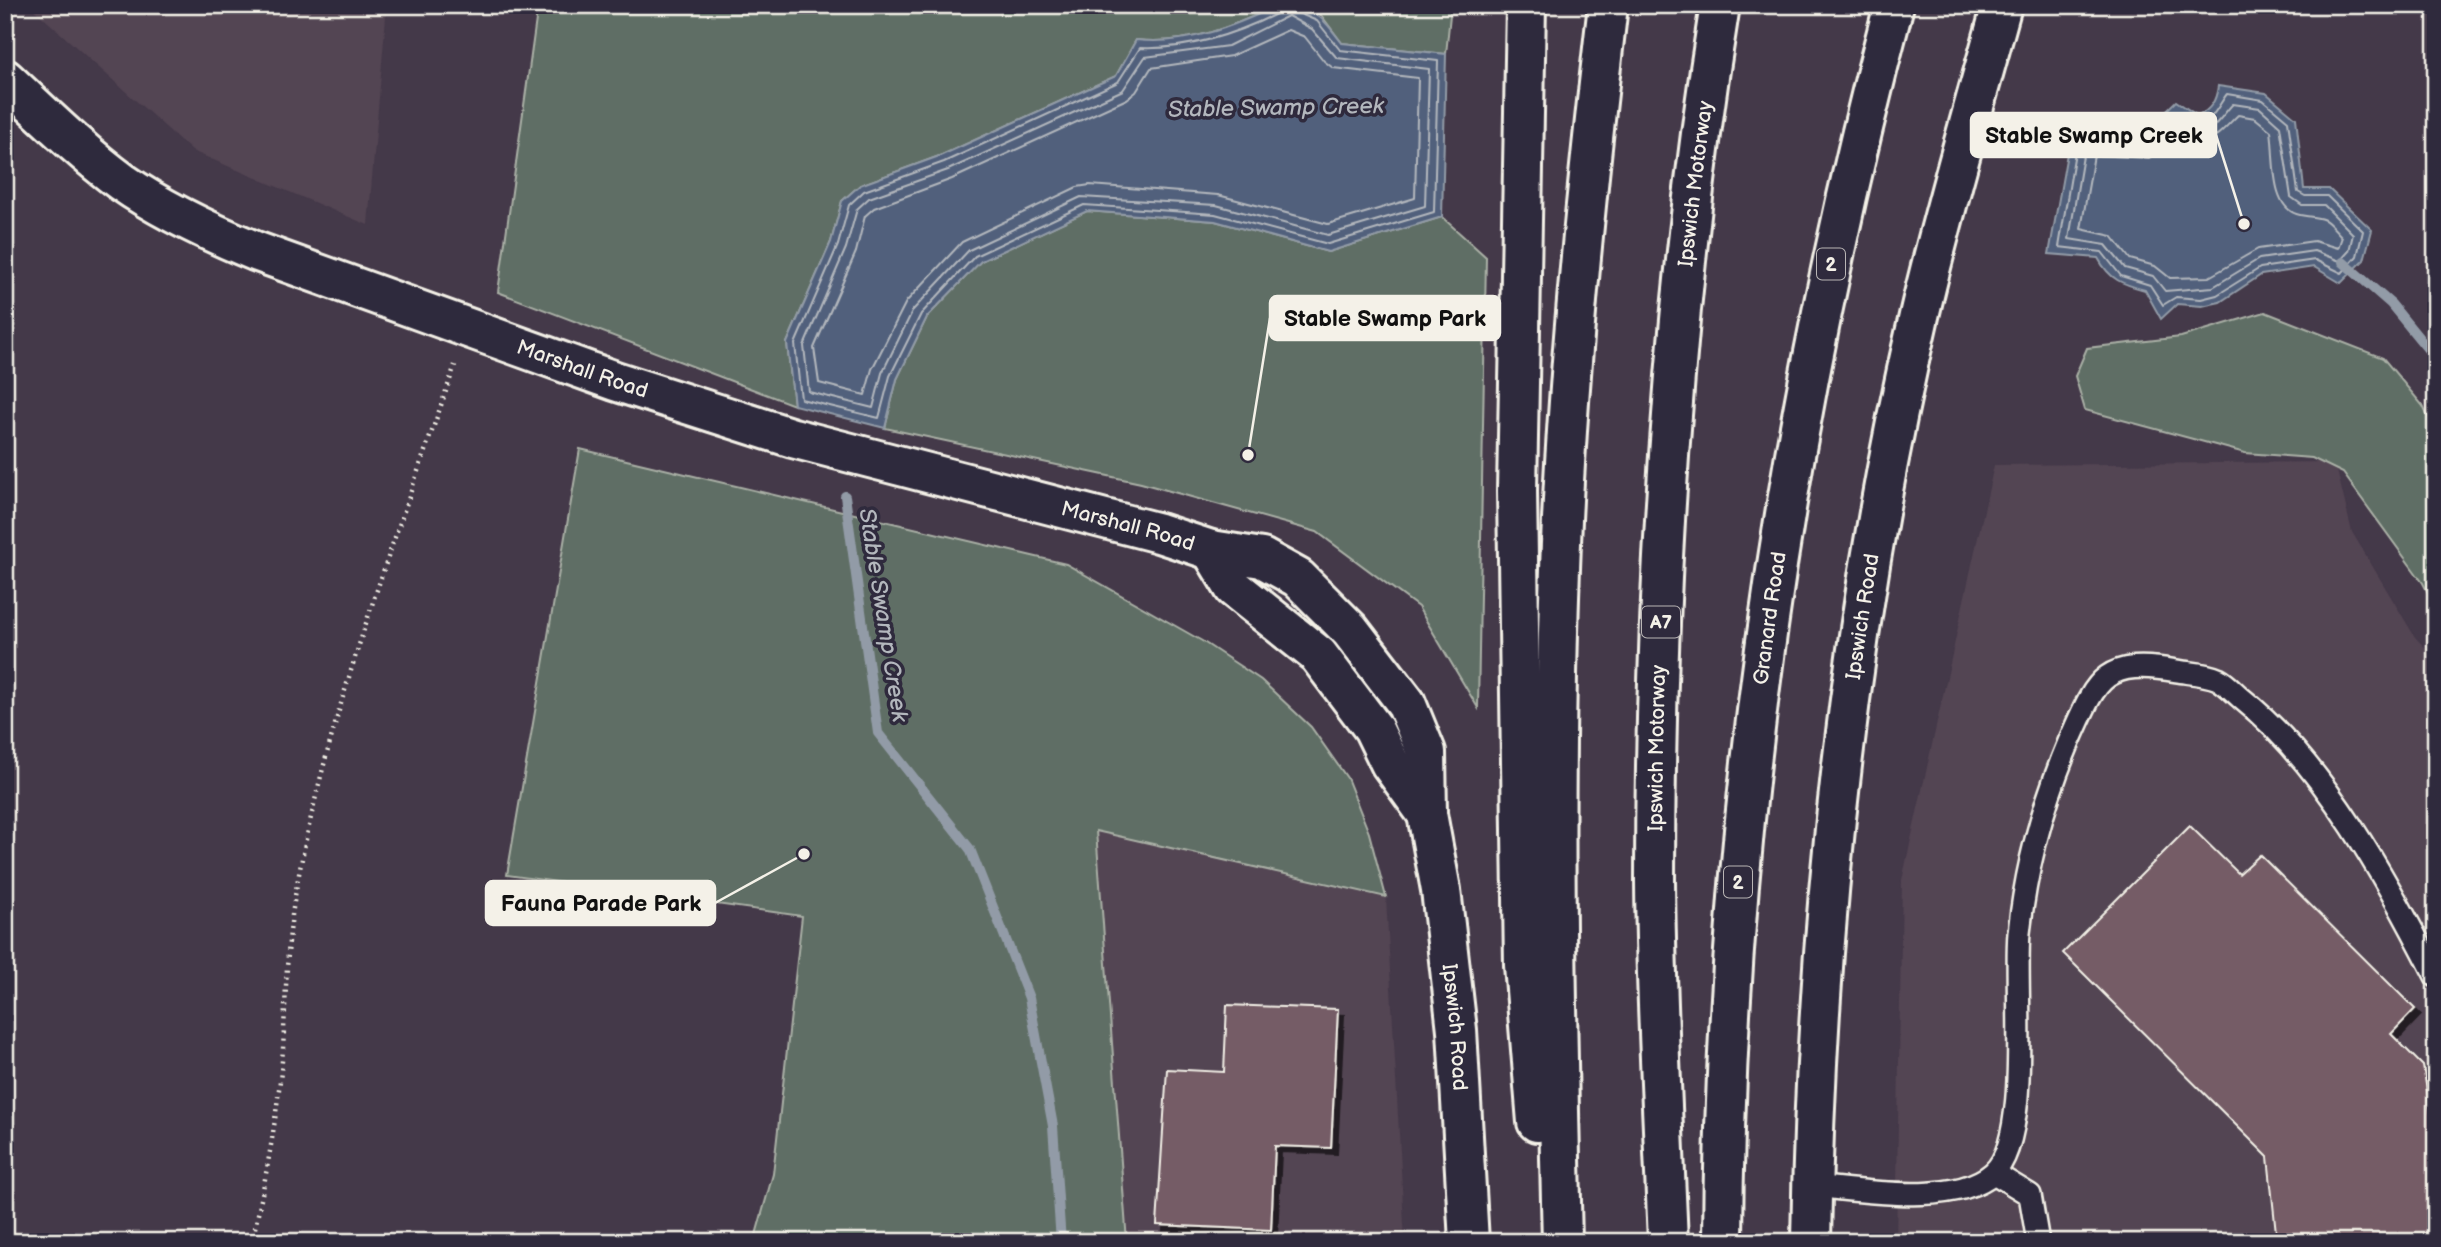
<svg xmlns="http://www.w3.org/2000/svg" width="2441" height="1247" viewBox="0 0 2441 1247" font-family="'Balsamiq Sans',sans-serif">
<style>
.built{fill:#524452}
.green{fill:#5f6e65;stroke:#aab0a6;stroke-width:2}
.water{fill:#51617c;stroke:#929ba7;stroke-width:2}
.lines{fill:none;stroke-linecap:round;stroke-linejoin:round}
.shore{stroke:#b3b7bd;stroke-width:2}
.stream{stroke:#929ba7;stroke-width:10}
.building{fill:#745c66;stroke:#f4f1e8;stroke-width:2;filter:url(#shadow)}
.lane-casing{stroke:#f4f1e8;stroke-width:26}
.street-casing{stroke:#f4f1e8;stroke-width:44}
.secondary-casing{stroke:#f4f1e8;stroke-width:44}
.highway-casing{stroke:#f4f1e8;stroke-width:44}
.path{stroke:#f4f1e8;stroke-width:4.5;stroke-dasharray:2 5;stroke-linecap:butt}
.lane{stroke:#2f2a3d;stroke-width:21}
.street{stroke:#2f2a3d;stroke-width:38}
.secondary{stroke:#2f2a3d;stroke-width:38}
.highway{stroke:#2f2a3d;stroke-width:38}
.labels{text-anchor:middle;stroke-width:7;stroke-linejoin:round;paint-order:stroke}
.shield{fill:#2f2a3d;stroke:#b9b5b5;stroke-width:2}
.shield-label{font-size:19px;font-weight:bold;fill:#f4f1e8}
.street-label{font-size:21px;fill:#f4f1e8;stroke:#2f2a3d}
.water-label{font-size:23px;font-style:italic;fill:#b3b7bd;stroke:#2f2a3d}
.leader{fill:none;stroke:#f4f1e8;stroke-width:2.5}
.callout-dot{fill:#f4f1e8;stroke:#2f2a3d;stroke-width:2.5}
.callout{fill:#f4f1e8;stroke:#f4f1e8;stroke-width:2.5}
.callout-label{font-size:23px;text-anchor:middle;font-weight:bold;fill:#111}
</style>
<defs>
<filter id="shadow"><feDropShadow dx="6" dy="6" stdDeviation="0" flood-color="#0009"/></filter>
</defs>
<rect width="100%" height="100%" fill="#443949"/>
<filter id="ink" filterUnits="userSpaceOnUse"><feTurbulence type="fractalNoise" baseFrequency=".0143" numOctaves="2"/><feDisplacementMap in="SourceGraphic" scale="14" xChannelSelector="R" yChannelSelector="G"/><feConvolveMatrix kernelMatrix="1 2 1 2 8 2 1 2 1" color-interpolation-filters="sRGB"/></filter>
<g filter="url(#ink)">
<g class="built">
<path d="M29 5H387L368 225 192 151Z"/>
<path d="M2335 462 2352 532 2415 637 2436 659V1242H1896L1902 880 1994 465Z"/>
<path d="M1096 830 1386 897 1405 1242H1127Z"/>
</g>
<g class="green">
<path d="M538 5H1279C1234 26 1186 46 1136 40L1116 76 942 155 860 185 842 201 831 242 787 343 794 405 498 292Z"/>
<path d="M1294 5H1451L1446 54 1342 43 1321 15Z"/>
<path d="M1087 211 1215 221 1328 252 1442 217 1486 257 1478 708 1418 607 1317 532 1141 483 885 428 897 379 927 317 981 261Z"/>
<path d="M2265 312 2383 358 2423 406 2436 434V608L2423 583 2343 473 2312 458 2245 453 2085 410 2075 376 2087 348 2181 337Z"/>
<path d="M580 449 1066 564 1202 641 1261 680 1311 727 1347 778 1369 833 1386 897 1096 831 1127 1242H754L773 1174 802 916 507 875Z"/>
</g>
<g class="water">
<path d="M1279 5C1314 5 1323 18 1342 43L1446 54 1442 217 1328 252 1215 221 1087 211 981 261 927 317 897 379 885 428 794 405 787 343 831 242 842 201 860 185 942 155 1116 76 1136 40C1186 46 1234 26 1279 5Z"/>
<path d="M2218 86 2266 93 2296 118 2304 189H2329L2372 230 2364 260 2341 283 2314 267 2261 275 2220 302 2202 306 2177 304 2161 319 2145 290C2122 284 2110 280 2098 258L2049 254 2072 125 2143 133 2176 101 2198 116C2211 109 2216 101 2218 86Z"/>
</g>
<g class="lines">
<g class="shore">
<path d="M1280 5 1276 14C1233 35 1188 50 1140 48L1118 82 944 162 864 191 849 205 838 245 795 344 801 399 879 418 890 376 921 314 975 256 1084 205 1215 214 1328 244 1434 212 1438 61 1340 50 1317 21 1298 13 1296 5"/>
<path d="M1288 16 1312 29 1337 58 1429 69 1425 206 1328 235 1216 205 1081 197 969 250 913 310 882 373 873 408 809 392 804 346 846 248 857 209 869 198 948 170 1123 90 1145 57 1228 46Z"/>
<path d="M1288 30 1305 37 1324 61 1333 68 1418 78 1415 198 1328 224 1218 195 1090 185 1077 187 962 242 906 302 872 369 865 395 819 383 814 348 856 252 865 216 874 208 952 179 1127 99 1136 92 1151 68 1231 56Z"/>
<path d="M2227 94 2263 100 2288 121 2298 192 2305 196H2327L2363 231 2357 256 2342 273 2315 260 2260 268 2217 295 2201 299 2176 297 2163 305 2150 285 2121 276 2102 252 2059 247 2078 134 2145 140 2176 111C2182 114 2189 121 2195 123 2211 127 2220 102 2227 94Z"/>
<path d="M2233 104 2260 108 2280 126 2291 197 2302 205H2324L2353 234 2349 251 2340 261 2314 251 2259 259 2213 287 2165 291 2153 276 2125 268 2106 245 2069 239 2085 144 2147 148 2177 123C2182 125 2187 129 2192 131 2212 138 2222 114 2233 104Z"/>
<path d="M2238 115 2255 118 2271 131C2275 156 2269 209 2300 215 2327 220 2321 214 2342 237L2338 248 2314 241 2258 249 2209 277 2170 278 2155 266 2130 259 2112 236 2081 229 2094 155 2149 158 2178 136C2211 149 2216 136 2238 115Z"/>
</g>
<g class="stream">
<path d="M2343 262 2391 304 2436 359"/>
<path d="M845 496 878 733 970 849 1029 998 1053 1126 1061 1242"/>
</g>
</g>
<g class="building">
<path d="M2190 826 2239 874 2260 855 2415 1009 2391 1034 2423 1066 2436 1146V1242H2277L2268 1157 2063 953Z"/>
<path d="M1227 1005 1338 1009 1331 1148 1275 1146 1271 1230 1157 1225 1167 1069 1224 1072Z"/>
</g>
<g class="lines">
<defs>
<g id="lane">
<path d="M1994 1173 2030 1195 2038 1242"/>
<path d="M1812 1186C1860 1190 1954 1207 1993 1173 2032 1139 2014 985 2019 933 2026 866 2043 804 2069 742 2096 681 2102 657 2177 671 2189 673 2207 674 2218 679 2226 683 2234 692 2241 698 2324 764 2388 882 2436 976"/>
</g>
<g id="street">
<path id="s1" d="M1811 1242C1816 931 1849 620 1919 316 1943 212 1974 108 2002 5"/>
</g>
<g id="secondary">
<path id="s2" d="M5 79C43 114 80 151 122 182 162 210 209 232 255 251L615 381 793 438 1159 533 1211 550 1262 558 1298 578 1350 630 1406 703 1426 752 1427 814 1441 890 1457 1030 1469 1242"/>
<path d="M1211 550 1234 588 1318 655 1373 728 1390 763 1427 814"/>
</g>
<g id="highway">
<path d="M1526 5 1517 491 1524 965 1537 1122"/>
<path d="M1562 1242C1556 1001 1551 761 1562 520 1570 348 1588 176 1608 5"/>
<path id="s3" d="M1668 1242C1663 1121 1656 1001 1655 881 1655 588 1673 294 1720 5"/>
<path id="s4" d="M1723 1242C1725 823 1787 410 1894 5"/>
</g>
</defs>
<use href="#lane" class="lane-casing"/>
<use href="#street" class="street-casing"/>
<use href="#secondary" class="secondary-casing"/>
<use href="#highway" class="highway-casing"/>
<path class="path" d="M252 1242C266 1179 278 1113 283 1049 286 997 286 947 295 896 326 717 396 537 455 365"/>
<use href="#lane" class="lane"/>
<use href="#street" class="street"/>
<use href="#secondary" class="secondary"/>
<use href="#highway" class="highway"/>
</g>
</g>
<g class="labels">
<g class="shield">
<rect x="1817" y="248.5" width="28" height="31" rx="5"/>
<rect x="1642" y="606.5" width="38" height="31" rx="5"/>
<rect x="1724" y="866.5" width="28" height="31" rx="5"/>
</g>
<g class="shield-label">
<text x="1831" y="271">2</text>
<text x="1661" y="629">A7</text>
<text x="1738" y="889">2</text>
</g>
<g class="street-label">
<text dy="7" stroke="none"><textPath href="#s3" startOffset="1060">Ipswich Motorway</textPath></text>
<text dy="7" stroke="none"><textPath href="#s2" startOffset="654">Marshall Road</textPath></text>
<text dy="7" stroke="none"><textPath href="#s2" startOffset="1222">Marshall Road</textPath></text>
<text dy="7" stroke="none"><textPath href="#s1" startOffset="628">Ipswich Road</textPath></text>
<text dy="7" stroke="none"><textPath href="#s4" startOffset="626">Granard Road</textPath></text>
<text dy="7" stroke="none"><textPath href="#s3" startOffset="494">Ipswich Motorway</textPath></text>
<text dy="7" stroke="none"><textPath href="#s2" startOffset="1897">Ipswich Road</textPath></text>
</g>
<g class="water-label">
<text transform="translate(1276 107) rotate(-1)" y="8">Stable Swamp Creek</text>
<text transform="translate(884 615) rotate(81)" y="8">Stable Swamp Creek</text>
</g>
</g>
<path class="leader" d="M2244 224L2216 135M1248 455L1270 318M804 854L715 903"/>
<g class="callout-dot">
<circle cx="2244" cy="224" r="7"/>
<circle cx="1248" cy="455" r="7"/>
<circle cx="804" cy="854" r="7"/>
</g>
<g class="callout">
<rect x="1971" y="113" width="245" height="44" rx="7"/>
<rect x="1270" y="296" width="230" height="44" rx="7"/>
<rect x="486" y="881" width="229" height="44" rx="7"/>
</g>
<g class="callout-label">
<text x="2094" y="143">Stable Swamp Creek</text>
<text x="1385" y="326">Stable Swamp Park</text>
<text x="601" y="911">Fauna Parade Park</text>
</g>
<rect width="2441" height="1247" fill="none" stroke="#2f2a3d" stroke-width="28"/>
<rect x="14" y="14" width="2413" height="1219" fill="none" stroke="#f4f1e8" stroke-width="2.5" filter="url(#ink)"/>
</svg>
